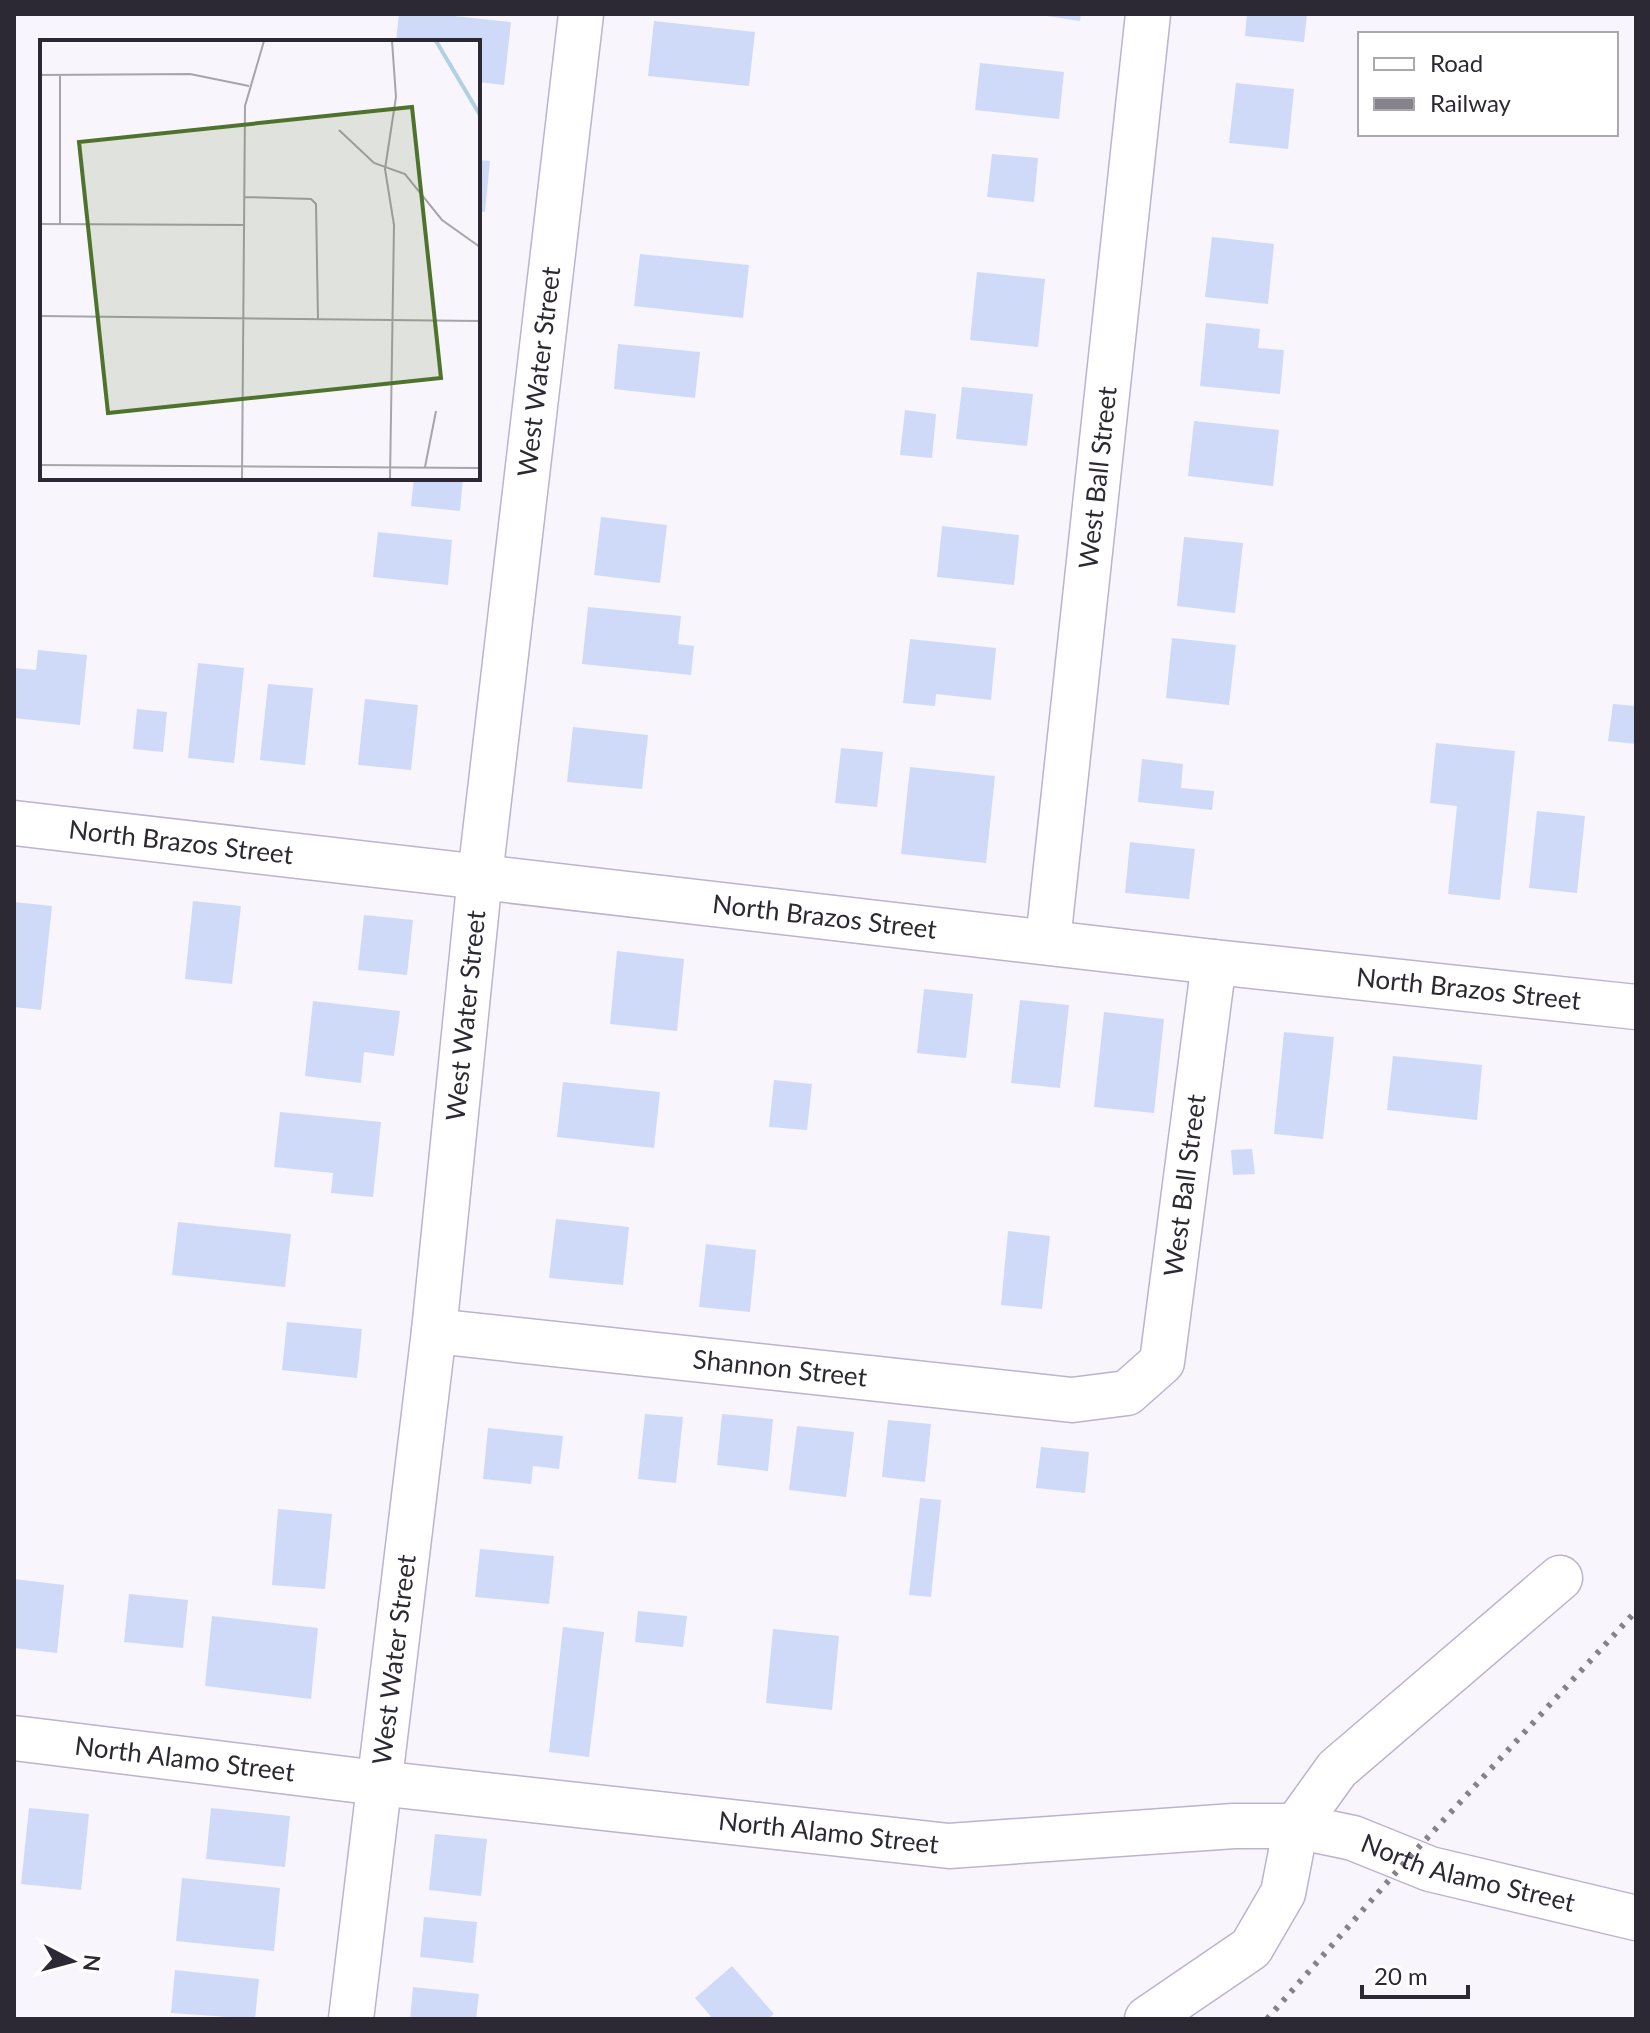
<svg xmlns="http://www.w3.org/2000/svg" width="1650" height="2033" viewBox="0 0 1650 2033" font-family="Lato,sans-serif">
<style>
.building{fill:#cfdaf8}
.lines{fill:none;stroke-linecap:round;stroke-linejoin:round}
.minor-casing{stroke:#bdb2cf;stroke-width:47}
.minor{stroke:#fff;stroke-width:44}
.rail{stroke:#85828b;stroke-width:6;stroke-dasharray:4 8;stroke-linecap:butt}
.labels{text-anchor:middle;stroke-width:6;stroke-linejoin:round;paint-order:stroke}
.street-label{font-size:26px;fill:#2d2934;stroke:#fff}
.inset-river{fill:none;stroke:#b2d0e2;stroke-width:4}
.inset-road{fill:none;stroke:#a7a4ac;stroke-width:2}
.view{fill:#4f732c;fill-opacity:0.15;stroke:#4f732c;stroke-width:4}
.inset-edge{fill:none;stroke:#2d2934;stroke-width:4}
</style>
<rect width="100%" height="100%" fill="#f8f6fc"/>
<g class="building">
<path d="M399 14H435L511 22 504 85 478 82V42H396Z"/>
<path d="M1034 14H1081L1080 21Z"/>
<path d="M1247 14H1307L1304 42 1245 36Z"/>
<path d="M654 21 755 32 749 86 648 76Z"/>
<path d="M980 63 1064 72 1059 119 975 110Z"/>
<path d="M1236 83 1294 89 1288 149 1229 143Z"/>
<path d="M992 154 1038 158 1034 202 987 197Z"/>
<path d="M478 160 490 161 485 212 478 211Z"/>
<path d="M1212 237 1274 244 1268 304 1205 297Z"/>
<path d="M640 254 749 265 743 318 634 306Z"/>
<path d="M977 272 1045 279 1038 347 970 340Z"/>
<path d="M1206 323 1260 329 1258 348 1284 350 1280 394 1200 386Z"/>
<path d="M618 344 700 352 695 398 614 389Z"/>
<path d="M962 387 1033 394 1027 446 956 439Z"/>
<path d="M905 410 936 414 932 458 900 455Z"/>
<path d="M1194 421 1279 430 1273 486 1188 476Z"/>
<path d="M414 478H463L460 511 411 506Z"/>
<path d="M601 517 667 525 660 583 594 575Z"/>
<path d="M942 526 1019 535 1014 585 937 577Z"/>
<path d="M378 532 452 540 448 585 373 577Z"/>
<path d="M1184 537 1243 543 1235 613 1177 606Z"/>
<path d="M588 607 681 616 678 644 694 646 691 675 582 664Z"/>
<path d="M1172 638 1236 645 1229 705 1166 698Z"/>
<path d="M910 639 996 648 991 700 936 694 935 706 903 703Z"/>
<path d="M38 650 87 655 80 725 14 718V668L36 670Z"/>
<path d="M198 663 244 668 234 763 188 758Z"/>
<path d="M268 684 313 688 305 765 260 760Z"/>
<path d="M365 699 418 705 411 770 358 765Z"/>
<path d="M1613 704 1636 706V744L1608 741Z"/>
<path d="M137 709 167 712 163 752 133 749Z"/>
<path d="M573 727 648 735 642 789 567 782Z"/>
<path d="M1436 743 1515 751 1500 900 1448 894 1457 806 1430 803Z"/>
<path d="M841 748 883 752 877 807 835 803Z"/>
<path d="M1142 759 1183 764 1181 788 1214 791 1212 810 1138 802Z"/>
<path d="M910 767 995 776 986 863 901 854Z"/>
<path d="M1537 811 1585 816 1577 893 1529 888Z"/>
<path d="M1130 842 1195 849 1189 899 1125 893Z"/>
<path d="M193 901 241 906 232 984 185 979Z"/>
<path d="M14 902 52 906 41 1010 14 1007Z"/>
<path d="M364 915 413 920 407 975 358 970Z"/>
<path d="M617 951 684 959 677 1031 610 1024Z"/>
<path d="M924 989 973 994 966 1058 917 1053Z"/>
<path d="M1020 1000 1069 1005 1060 1088 1011 1083Z"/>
<path d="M313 1001 400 1011 394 1056 364 1052 361 1083 305 1076Z"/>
<path d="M1104 1012 1164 1019 1154 1113 1094 1107Z"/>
<path d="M1284 1032 1334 1037 1323 1139 1274 1134Z"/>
<path d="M1393 1056 1482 1065 1477 1120 1387 1110Z"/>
<path d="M774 1080 812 1084 807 1130 769 1127Z"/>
<path d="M563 1082 660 1092 654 1148 557 1137Z"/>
<path d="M280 1112 381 1122 373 1197 331 1193 333 1173 274 1167Z"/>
<path d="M1252 1149 1255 1174 1233 1175 1231 1150Z"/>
<path d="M556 1219 629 1227 623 1285 549 1278Z"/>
<path d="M178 1222 291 1234 285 1287 172 1275Z"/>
<path d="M1008 1231 1050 1236 1042 1309 1001 1305Z"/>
<path d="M706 1244 756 1250 750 1312 699 1307Z"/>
<path d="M287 1322 362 1329 357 1378 282 1370Z"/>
<path d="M645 1414 683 1417 676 1483 638 1479Z"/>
<path d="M722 1414 773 1419 768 1471 717 1465Z"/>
<path d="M888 1420 931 1424 925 1482 882 1477Z"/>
<path d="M797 1426 854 1432 846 1497 789 1490Z"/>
<path d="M488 1428 563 1436 559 1469 533 1466 531 1484 483 1479Z"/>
<path d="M1041 1447 1089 1452 1085 1493 1036 1488Z"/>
<path d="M920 1498 941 1500 931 1597 909 1595Z"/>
<path d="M278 1509 332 1514 325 1589 272 1585Z"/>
<path d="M480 1549 554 1556 549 1604 475 1597Z"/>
<path d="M14 1579 64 1585 57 1653 14 1648Z"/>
<path d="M129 1594 188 1600 183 1648 124 1642Z"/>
<path d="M638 1611 687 1616 683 1647 635 1642Z"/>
<path d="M212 1616 318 1628 311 1699 205 1686Z"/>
<path d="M563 1627 604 1632 589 1757 549 1752Z"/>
<path d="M773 1629 839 1636 832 1710 766 1703Z"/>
<path d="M29 1808 89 1814 81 1890 21 1884Z"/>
<path d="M211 1808 290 1816 285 1867 206 1859Z"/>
<path d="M435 1834 487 1839 481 1896 429 1890Z"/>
<path d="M182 1878 280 1888 274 1951 176 1941Z"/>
<path d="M424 1917 477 1922 473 1963 420 1957Z"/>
<path d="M732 1966 774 2014 768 2019H713L695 1998Z"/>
<path d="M175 1970 259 1979 255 2019 171 2013Z"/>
<path d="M413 1987 479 1994 476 2019H410Z"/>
</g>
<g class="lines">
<defs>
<g id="minor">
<path id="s1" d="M14 823 1214 962 1636 1007"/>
<path id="s2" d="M1048 941 1148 14"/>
<path id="s3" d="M434 1331 1072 1400 1127 1393 1162 1362 1214 962"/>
<path id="s4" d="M14 1738 378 1783 949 1846 1234 1826H1296L1353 1838 1430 1869 1636 1918"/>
<path id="s5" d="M351 2019 434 1331 480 876 581 14"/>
<path d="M1147 2019 1251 1948 1283 1893 1296 1826 1337 1769 1560 1578"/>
</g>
</defs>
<use href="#minor" class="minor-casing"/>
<use href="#minor" class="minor"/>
<path class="rail" d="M1267 2019 1406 1861 1636 1611"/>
</g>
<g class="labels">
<g class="street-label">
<text dy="9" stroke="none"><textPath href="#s5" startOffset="1658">West Water Street</textPath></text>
<text dy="9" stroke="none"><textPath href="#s2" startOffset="466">West Ball Street</textPath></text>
<text dy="9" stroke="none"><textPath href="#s1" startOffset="168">North Brazos Street</textPath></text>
<text dy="9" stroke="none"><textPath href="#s1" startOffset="816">North Brazos Street</textPath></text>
<text dy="9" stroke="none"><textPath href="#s1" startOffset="1464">North Brazos Street</textPath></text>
<text dy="9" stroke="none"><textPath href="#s5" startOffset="1010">West Water Street</textPath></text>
<text dy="9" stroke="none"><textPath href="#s3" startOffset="922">West Ball Street</textPath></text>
<text dy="9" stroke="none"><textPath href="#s3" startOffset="348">Shannon Street</textPath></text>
<text dy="9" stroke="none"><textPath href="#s5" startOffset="362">West Water Street</textPath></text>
<text dy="9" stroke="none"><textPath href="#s4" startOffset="172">North Alamo Street</textPath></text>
<text dy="9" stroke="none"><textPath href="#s4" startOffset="820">North Alamo Street</textPath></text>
<text dy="9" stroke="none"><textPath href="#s4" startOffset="1468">North Alamo Street</textPath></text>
</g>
</g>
<g transform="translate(40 40)">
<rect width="440" height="440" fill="#f8f6fc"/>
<path class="inset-river" d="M396 1 440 75"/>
<path class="inset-road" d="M0 35 150 34 209 46M299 90 334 123 365 134 402 180 440 207M204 157 271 159 276 164 278 279M0 184 204 185M20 184V34M0 276 440 281M0 425 440 428M385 427 396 371M202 439 205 66 224 1M350 439 354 185 345 129 356 57 352 1"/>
<path class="view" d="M372 67 401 338 68 373 39 102Z"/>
<rect width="440" height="440" class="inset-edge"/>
</g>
<rect width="1650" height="2033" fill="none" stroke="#2d2934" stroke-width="32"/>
<rect x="1358" y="32" width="260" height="104" fill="#ffffff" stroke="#aba9ae" stroke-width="2"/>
<rect x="1374" y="58" width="40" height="12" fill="#ffffff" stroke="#aba9ae" stroke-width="2"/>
<text x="1430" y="72" font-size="24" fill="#2d2934">Road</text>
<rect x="1374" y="98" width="40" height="12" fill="#85828b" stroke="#aba9ae" stroke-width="2"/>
<text x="1430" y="112" font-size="24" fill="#2d2934">Railway</text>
<g transform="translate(72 1961) rotate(96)" stroke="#ffffff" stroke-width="6" paint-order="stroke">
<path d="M0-6L14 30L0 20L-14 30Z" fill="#2d2934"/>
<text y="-12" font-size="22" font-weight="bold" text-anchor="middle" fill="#2d2934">N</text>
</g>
<path d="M1362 1985v12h106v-12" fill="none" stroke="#2d2934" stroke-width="4"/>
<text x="1374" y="1985" font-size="24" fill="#2d2934" stroke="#ffffff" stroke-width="6" paint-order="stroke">20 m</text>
</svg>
